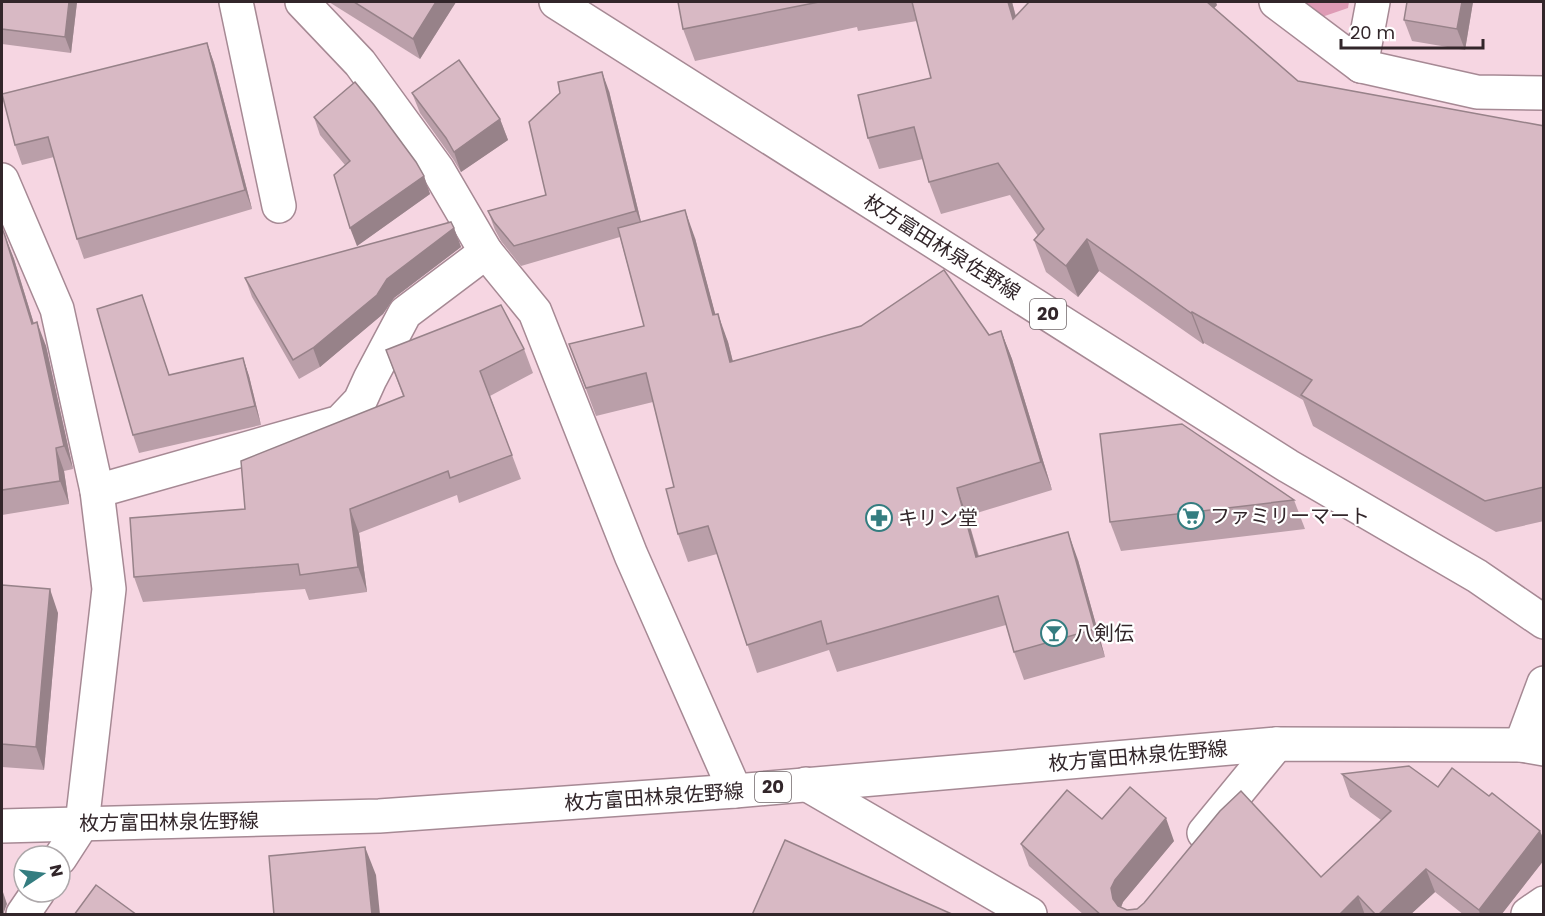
<svg xmlns="http://www.w3.org/2000/svg" width="1545" height="916" viewBox="0 0 1545 916" font-family="Poppins,'Noto Sans JP',sans-serif">
<style>
.green{fill:#de9bb5}
.lines{fill:none;stroke-linecap:round;stroke-linejoin:round}
.street-casing{stroke:#a68994;stroke-width:36}
.primary-casing{stroke:#a68994;stroke-width:36}
.street{stroke:#fff;stroke-width:33}
.primary{stroke:#fff;stroke-width:33}
.wall{fill:#ba9fa9}
.shaded-wall{fill:#978289}
.building{fill:#d8b9c4;stroke:#978289;stroke-width:1.5}
.labels{text-anchor:middle;stroke-width:4.5;stroke-linejoin:round;paint-order:stroke}
.shield{fill:#fff;stroke:#70676a;stroke-width:1.5}
.shield-label{font-size:18px;font-weight:bold;fill:#32262a}
.street-label{font-size:20px;fill:#32262a;stroke:#fff}
.poi-label{font-size:20px;fill:#32262a;stroke:#fff;text-anchor:start}
</style>
<rect width="100%" height="100%" fill="#f6d6e2"/>
<path class="green" d="M1297 2H1349L1348 8 1316 19Z"/>
<g class="lines">
<defs>
<g id="street">
<path d="M236 2 279 206"/>
<path d="M302 2 360 63 438 170 486 252 535 312 631 555 735 791"/>
<path d="M1276 2 1361 66 1373 2"/>
<path d="M1361 66 1477 92 1544 93"/>
<path d="M2 180 57 309 97 491 109 589 82 824 60 858"/>
<path d="M97 491 340 422 360 401 370 379 405 313 486 252"/>
<path d="M806 784 1030 914"/>
<path d="M1204 833 1277 744"/>
<path d="M23 914 38 892"/>
<path d="M1528 914 1544 903"/>
</g>
<g id="primary">
<path d="M556 2 1288 466 1477 576 1544 622"/>
<path d="M1521 745 1544 683"/>
<path d="M2 826 379 816 735 791 1277 744 1521 745 1544 749"/>
</g>
</defs>
<use href="#street" class="street-casing"/>
<use href="#primary" class="primary-casing"/>
<use href="#street" class="street"/>
<use href="#primary" class="primary"/>
</g>
<g class="wall">
<path d="M2 2H77L71 53 2 44Z"/>
<path d="M329 2H456L420 59Z"/>
<path d="M678 2H1012L1016 16 1217 5 1214 8 1298 81 1544 126V521L1496 532 1313 426 1303 400 1204 343 1203 344 1099 271 1078 297 1046 272 1034 240 1038 236 1010 195 941 214 929 182 923 159 879 169 868 138 931 78 917 21 858 31 857 27 695 61 683 29Z"/>
<path d="M1407 2H1473L1465 50 1412 41 1404 20Z"/>
<path d="M207 43 214 63 252 209 84 259 77 239 54 157 22 165 15 145Z"/>
<path d="M609 91 641 222 695 238 715 314 728 342 733 362 989 335 1001 331 1012 359 1052 490 967 516 979 556 1078 560 1105 657 1024 680 1014 652 1006 625 837 672 829 650 757 673 717 554 688 562 678 534 674 487 653 402 596 416 569 344 644 326 620 237 521 266 501 241 495 230 488 211 546 195Z"/>
<path d="M412 93 500 119 508 140 461 172 453 159 420 113Z"/>
<path d="M314 117 424 176 430 194 357 246 345 165 320 135Z"/>
<path d="M2 228 14 259 34 324 46 346 73 469 64 471 69 504 2 515Z"/>
<path d="M454 228 461 247 394 298 383 314 320 367 299 379 252 297 245 278Z"/>
<path d="M142 295 169 375 243 358 249 376 261 425 139 453 133 435Z"/>
<path d="M524 349 533 373 490 396 521 479 459 503 457 495 359 533 367 592 309 600 305 589 143 602 134 577 245 509 403 396 386 350Z"/>
<path d="M1294 500 1305 529 1121 551 1110 522Z"/>
<path d="M2 585 58 613 44 770 2 767Z"/>
<path d="M1342 774 1438 787 1489 796 1540 831 1544 841V860L1501 915H1464L1435 892 1410 915H1084L1029 866 1021 844 1102 819 1174 841 1123 902 1121 907 1127 910 1321 877 1381 820 1350 797Z"/>
</g>
<g class="shaded-wall">
<path d="M69 2H77L71 53 65 37Z"/>
<path d="M436 2H456L420 59 413 39Z"/>
<path d="M1008 2H1012L1024 50 1013 19Z"/>
<path d="M1197 2H1216L1217 5 1203 20Z"/>
<path d="M1462 2H1473L1465 50 1457 29Z"/>
<path d="M207 43 214 63 252 209 245 190Z"/>
<path d="M602 72 609 91 643 230 636 211Z"/>
<path d="M500 119 508 140 461 172 454 152Z"/>
<path d="M424 176 430 194 357 246 350 228Z"/>
<path d="M685 210 695 238 723 343 713 315Z"/>
<path d="M454 228 461 247 394 298 383 314 320 367 313 348 387 279Z"/>
<path d="M5 236 14 259 41 347 32 324Z"/>
<path d="M1087 239 1099 271 1078 297 1066 266Z"/>
<path d="M1192 312 1204 343 1203 344 1191 313Z"/>
<path d="M718 314 728 342 740 390 730 362Z"/>
<path d="M37 322 46 346 73 469 64 446Z"/>
<path d="M1001 331 1012 359 1052 490 1041 462Z"/>
<path d="M243 358 249 376 261 425 255 406Z"/>
<path d="M56 448 64 471 69 504 60 481Z"/>
<path d="M957 488 967 516 986 585 976 557Z"/>
<path d="M350 509 359 533 367 592 358 567Z"/>
<path d="M1068 532 1078 560 1105 657 1095 629Z"/>
<path d="M50 589 58 613 44 770 36 747Z"/>
<path d="M1166 818 1174 841 1123 902 1120 910 1113 899 1111 888 1115 880Z"/>
<path d="M1540 831 1544 841V860L1501 915H1480L1479 910Z"/>
<path d="M365 847 376 875 380 915H372Z"/>
<path d="M1426 869 1435 892 1410 915H1378Z"/>
<path d="M2 889 7 904 4 912 5 915H2Z"/>
<path d="M1358 896 1365 915H1339Z"/>
</g>
<g class="building">
<path d="M2 2H69L65 37 2 29Z"/>
<path d="M354 2H436L413 39Z"/>
<path d="M678 2H819L683 29Z"/>
<path d="M912 2H1008L1013 19 1029 2H1207L1298 81 1544 126V487L1485 501 1301 395 1312 380 1192 312 1191 313 1087 239 1066 266 1034 240 1044 229 998 163 929 182 914 127 868 138 858 95 931 78Z"/>
<path d="M1407 2H1462L1457 29 1404 20Z"/>
<path d="M207 43 245 190 77 239 48 137 15 145 2 94Z"/>
<path d="M459 60 500 119 454 152 446 138 412 93Z"/>
<path d="M602 72 636 211 514 246 494 222 488 211 546 195 529 122 560 93 558 82Z"/>
<path d="M355 82 374 105 416 162 424 176 350 228 334 175 350 161 314 117Z"/>
<path d="M685 210 713 315 718 314 730 362 861 326 944 270 989 335 1001 331 1041 462 957 488 976 557 1068 532 1095 629 1014 652 998 596 827 644 821 621 747 645 708 526 678 534 666 489 674 487 646 373 586 388 569 344 644 326 618 228Z"/>
<path d="M451 222 454 228 387 279 377 295 313 348 293 360 245 278Z"/>
<path d="M2 228 5 236 32 324 37 322 64 446 56 448 60 481 2 490Z"/>
<path d="M142 295 169 375 243 358 255 406 133 435 97 309Z"/>
<path d="M501 305 524 349 480 371 512 455 450 478 448 471 350 509 358 567 300 575 298 564 134 577 130 518 245 509 241 461 404 396 386 350Z"/>
<path d="M1182 424 1294 500 1110 522 1100 434Z"/>
<path d="M2 585 50 589 36 747 2 744Z"/>
<path d="M1409 766 1438 787 1452 768 1489 796 1492 793 1540 831 1479 910 1426 869 1378 915H1376L1358 896 1339 915H1101L1021 844 1067 790 1102 819 1130 787 1166 818 1115 880 1111 888 1113 899 1118 906 1127 910 1137 909 1144 903 1220 811 1241 791 1321 877 1391 811 1342 774Z"/>
<path d="M785 840 954 915H752Z"/>
<path d="M365 847 372 915H274L269 856Z"/>
<path d="M96 885 137 915H74Z"/>
</g>
<defs>
<symbol id="supermarket-ring" viewBox="-11 -11 22 22"><circle r="9.5" fill="#fff" stroke="#347d80" stroke-width="1.5"/><path d="M-6-5.5h2.5l.6 2H6L4.5 2H-2.5L-4.4-4H-6ZM-1.5 3.2a1.3 1.3 0 1 0 .1 0ZM3 3.2a1.3 1.3 0 1 0 .1 0Z" fill="#347d80"/></symbol>
<symbol id="pharmacy-ring" viewBox="-11 -11 22 22"><circle r="9.5" fill="#fff" stroke="#347d80" stroke-width="1.5"/><path d="M-2-6h4v4h4v4h-4v4h-4v-4h-4v-4h4Z" fill="#347d80"/></symbol>
<symbol id="bar-ring" viewBox="-11 -11 22 22"><circle r="9.5" fill="#fff" stroke="#347d80" stroke-width="1.5"/><path d="M-6-5H6L.8 .8V4.5H3.5V6h-7V4.5H-.8V.8Z" fill="#347d80"/></symbol>
</defs>
<g fill-rule="evenodd">
<use href="#supermarket-ring" x="1176" y="501" width="30" height="30"/>
<use href="#pharmacy-ring" x="864" y="503" width="30" height="30"/>
<use href="#bar-ring" x="1039" y="618" width="30" height="30"/>
</g>
<g class="labels">
<g class="shield">
<rect x="1030" y="299" width="36" height="30" rx="4.5"/>
<rect x="755" y="772" width="36" height="30" rx="4.5"/>
</g>
<g class="shield-label">
<text x="1048" y="320">20</text>
<text x="773" y="793">20</text>
</g>
<g class="street-label">
<text transform="translate(942 247) rotate(32)" y="7">枚方富田林泉佐野線</text>
<text transform="translate(1138 756) rotate(-5)" y="7">枚方富田林泉佐野線</text>
<text transform="translate(654 797) rotate(-4)" y="7">枚方富田林泉佐野線</text>
<text transform="translate(169 822) rotate(-1)" y="7">枚方富田林泉佐野線</text>
</g>
<g class="poi-label">
<text x="1210" y="523">ファミリーマート</text>
<text x="898" y="525">キリン堂</text>
<text x="1074" y="640">八剣伝</text>
</g>
</g>
<rect width="1545" height="916" fill="none" stroke="#32262a" stroke-width="6"/>
<g transform="translate(42 874) rotate(77)"><circle r="28" fill="#ffffff" stroke="#ada8aa" stroke-width="1.5"/>
<path d="M0-4.5L10 22L0 15L-10 22Z" fill="#347d80"/>
<text y="-9" font-size="16" font-weight="bold" text-anchor="middle" fill="#32262a">N</text>
</g>
<path d="M1341 39v9h142v-9" fill="none" stroke="#32262a" stroke-width="3"/>
<text x="1350" y="39" font-size="18" fill="#32262a" stroke="#ffffff" stroke-width="4.5" paint-order="stroke">20 m</text>
</svg>
